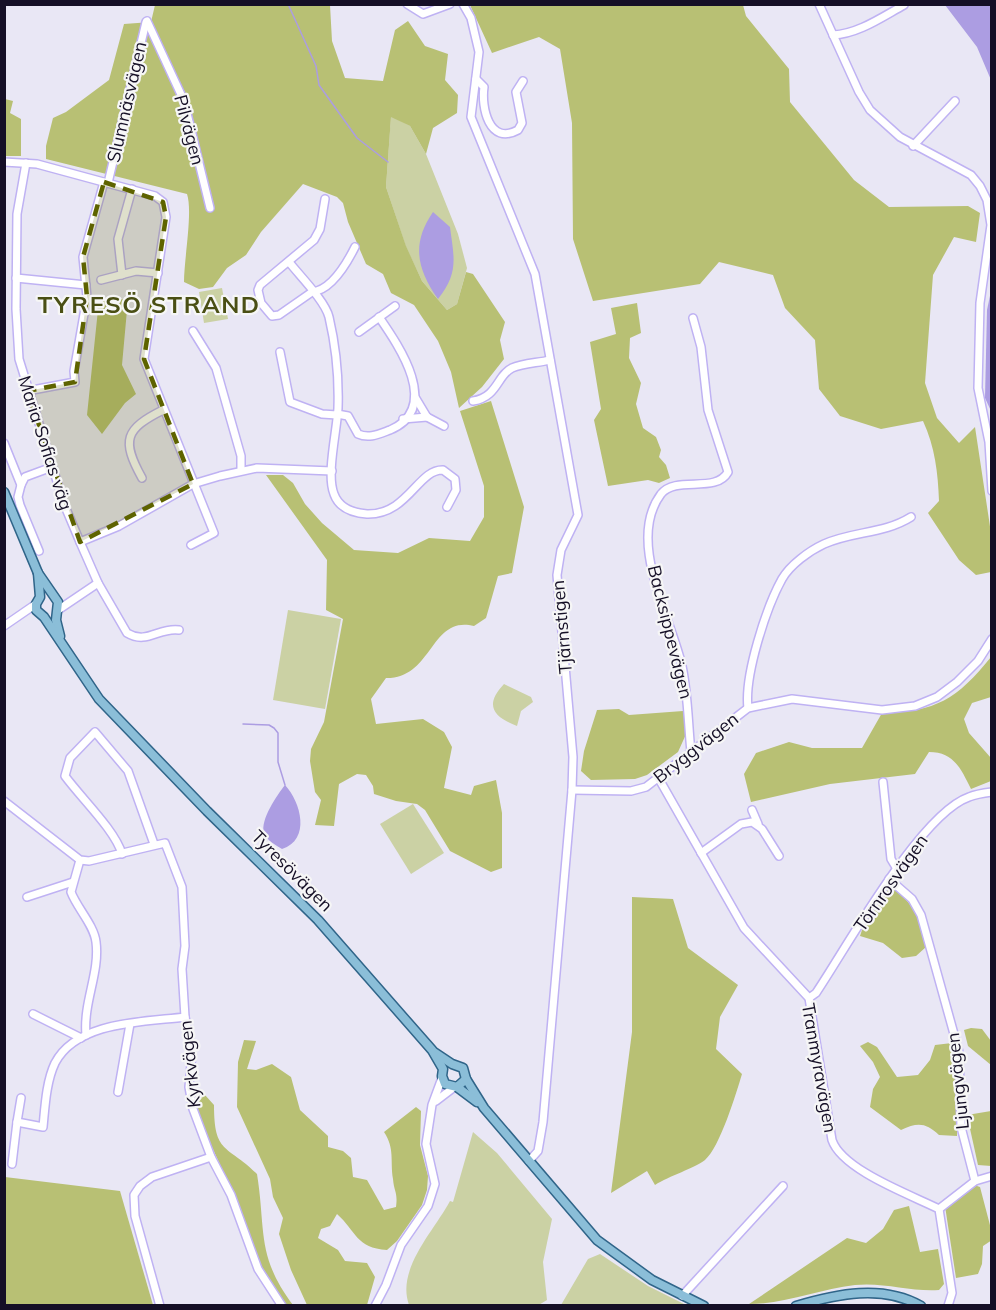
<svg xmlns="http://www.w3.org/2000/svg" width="996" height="1310" viewBox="0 0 996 1310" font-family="Mulish,sans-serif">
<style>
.green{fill:#cbd1a4}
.forest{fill:#b8c074}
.water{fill:#ac9de2}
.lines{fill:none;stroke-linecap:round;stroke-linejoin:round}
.stream{stroke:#ac9de2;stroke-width:1.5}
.minor-casing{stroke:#bfb2f3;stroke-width:10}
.major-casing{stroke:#306589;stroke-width:11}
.minor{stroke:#fff;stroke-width:7}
.major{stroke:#8bbed8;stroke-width:8}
.marked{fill:#5e6300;fill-opacity:0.2;stroke:#5e6300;stroke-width:4.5;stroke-dasharray:12 8;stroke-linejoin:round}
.labels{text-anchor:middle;stroke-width:4.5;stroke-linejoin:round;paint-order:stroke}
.street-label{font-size:18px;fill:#150f26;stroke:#f6f6f6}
.district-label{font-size:24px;font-weight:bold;letter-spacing:1.5px;fill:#4a4f14;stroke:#f6f6f6}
</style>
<rect width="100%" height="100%" fill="#e9e7f5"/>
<g class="green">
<path d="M391 116 410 126 426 154 458 234 467 268 457 304 447 310 422 281 406 247 386 187Z"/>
<path d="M222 288 228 319 204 323 199 292Z"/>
<path d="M288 610 341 619 325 709 273 700Z"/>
<path d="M504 684 531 697 533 702 521 711 517 726C493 717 484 705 504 684Z"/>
<path d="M413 804 444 853 411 874 380 824Z"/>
<path d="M473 1132 497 1153 552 1219 543 1262 547 1300 537 1306 409 1305C396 1269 434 1231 450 1201L453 1202Z"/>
<path d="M600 1254 648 1286 686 1305H561L588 1259Z"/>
</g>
<g class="forest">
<path d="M155 5H330L332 41 345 78 383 81 395 30 408 21 425 46 448 54 445 80 458 95 457 113 433 128 426 154 410 126 391 117 386 187 406 246 422 281 447 310 457 304 466 272 473 274 505 322 500 340 504 359 482 387 459 408 451 372 438 341 414 305 391 293 383 274 366 264 348 222 343 203 337 197 303 184 261 232 246 255 227 268 213 287 199 289 184 282C184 259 193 212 187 194L46 159V146L53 118 66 112 109 80 124 24 151 22Z"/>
<path d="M470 5H743L746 16 789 69 790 102 854 180 889 207 968 206 980 213 976 242 954 237 933 275 925 383 937 418 959 443 975 427 991 533V572L976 575 959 560 928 513 939 501C938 473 935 447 923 421L881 429 840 416 819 389 815 340 785 308 773 275 719 262 700 284 593 301 573 239 572 123 560 49 539 37 492 53Z"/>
<path d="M5 99 13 101 10 113 21 119V156H5Z"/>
<path d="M128 299 122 365 136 394 125 403 102 434 87 415 99 300Z"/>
<path d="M637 303 641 333 630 338 629 358 641 383 636 404 643 428 656 437 661 450 659 457 666 465 670 478 659 483 648 480 608 486 594 420 601 409 590 342 616 334 611 308Z"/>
<path d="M491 401 524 507 512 573 498 576 486 618 474 626C430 615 433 679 386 678L371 699 376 724 423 719 444 732 452 747 444 788 471 795 474 786 496 780 502 813V868L491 872 450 851 425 810 417 804 396 801 374 794 373 786 366 775 357 774 339 784 334 826 315 825 321 800 315 792 310 761 311 749 324 722 343 619 326 610 327 560 266 475H283L293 483 305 504 322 523 354 550 398 553 429 538 470 541 484 517V486L460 411Z"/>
<path d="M991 657V697L972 703 964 719 969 733 991 758V781L971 789C961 769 954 752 929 752L915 774 830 784 751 802 744 774 756 753 789 742 812 748H862L882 713C936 712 957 699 991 657Z"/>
<path d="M619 709 629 715 683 711 687 732 678 752 647 775 635 779 591 780 581 771 584 751 597 710Z"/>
<path d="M888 884C915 904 918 915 926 947L916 956 902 958 883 943 860 936 866 918Z"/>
<path d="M632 897 673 899 688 948 738 985 720 1017 716 1049 742 1074C736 1094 720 1147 705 1160 695 1168 669 1176 655 1185L647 1171 611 1193 632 1032Z"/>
<path d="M971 1028 982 1029 991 1041V1065L968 1046 964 1030Z"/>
<path d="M244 1040 256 1041 247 1069 256 1070 272 1064 291 1077 300 1110 328 1136V1147L343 1151 351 1158 353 1177 367 1180 384 1210 396 1207C398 1192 394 1192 393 1179 390 1160 395 1149 384 1132L416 1107 421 1111 420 1145 428 1176 427 1190 422 1205 397 1241 387 1250C356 1248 356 1231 337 1214L330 1226 321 1229 318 1238 338 1250 345 1261 367 1263 375 1277 367 1305H307L291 1270 279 1234 283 1218 273 1197 270 1179 237 1107 238 1062Z"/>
<path d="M868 1042 877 1047 897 1077 918 1075 930 1060 935 1045 952 1043 957 1055V1136L939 1135C926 1123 918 1122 901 1130L870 1107 873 1089 880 1077 873 1062 860 1046Z"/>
<path d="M193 1095H205L214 1105C214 1155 227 1144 257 1174 266 1230 256 1256 293 1305H284L261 1269 233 1193 195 1110Z"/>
<path d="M991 1111V1166L978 1165 967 1115Z"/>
<path d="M5 1177 120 1191 153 1305H5Z"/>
<path d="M971 1184 980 1187 991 1229 992 1240 983 1246 982 1264 978 1274 956 1278 945 1206Z"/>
<path d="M909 1206 920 1252 938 1249 944 1284 939 1290C911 1292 884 1282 855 1285 819 1289 786 1304 749 1304L847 1238 866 1243 883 1229 894 1210Z"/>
</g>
<g class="water">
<path d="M945 5H991V80L977 47Z"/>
<path d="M433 212 450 227C454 258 459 273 438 299 417 269 411 244 433 212Z"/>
<path d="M991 291 992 411H991L985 398 987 310Z"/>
<path d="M285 785C301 802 311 840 282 849 276 845 267 841 264 833 260 820 277 795 285 785Z"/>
</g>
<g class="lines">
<g class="stream">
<path d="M288 4 316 66 319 85 357 138 388 162"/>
<path d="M243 724 269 725 274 728 278 733V762L285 785"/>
</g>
<defs>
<g id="minor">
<path d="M407 4 423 14 450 4"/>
<path d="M463 4 471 18 479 52 471 117 535 274 578 515 561 550 557 575 573 757 572 790 543 1122 538 1151 529 1161"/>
<path d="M819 4 859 92 870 110 900 137 971 175 980 186 987 200 991 225 980 303 978 388 989 442 992 491"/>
<path d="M147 21 184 101 210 208"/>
<path d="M833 35C858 34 882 17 904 5"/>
<path d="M476 79 484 87C481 107 489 146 518 130L522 123 516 92 523 81"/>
<path d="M913 146 955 101"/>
<path d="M4 162 37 164 155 196 163 202 166 217 144 359 214 533 191 545"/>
<path d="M26 163 17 214 16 309 19 359 64 504 80 542"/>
<path d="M108 183 146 22"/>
<path d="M325 199 320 229 314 240 260 285 258 290 261 303 272 316 279 315 312 292C332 290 347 263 355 247"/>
<path d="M289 262C300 276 325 301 329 317 336 347 339 377 338 408 337 431 326 474 334 494 339 508 353 513 367 514 408 515 418 469 443 470L455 479 456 490 447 507"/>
<path d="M122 275 118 239 132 189"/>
<path d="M16 278 86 285"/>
<path d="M101 280 136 271 158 273"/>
<path d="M193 331 216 368 241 456V470"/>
<path d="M359 332 395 306"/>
<path d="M280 352 290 402 322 414 337 415"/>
<path d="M27 391 75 382 74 371 87 297 83 257 104 182"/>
<path d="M415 397 427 417 444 426"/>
<path d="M473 401C498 397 497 375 512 368 523 363 538 363 550 360"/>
<path d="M337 414 348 416 358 434C369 439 379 434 390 430 442 408 399 346 379 317"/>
<path d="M403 419 427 417"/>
<path d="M4 443 21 485 18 497 20 505 39 551"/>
<path d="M142 478C121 440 125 429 163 410"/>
<path d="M21 485 25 477 52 467"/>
<path d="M58 610 98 583"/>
<path d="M4 626 36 604"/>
<path d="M179 630C159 627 147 645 127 633L98 583 80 542 119 526 193 484 220 476 257 468 332 471"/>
<path d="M748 708C744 676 766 608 782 579 790 565 809 551 824 544 853 531 884 534 911 517"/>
<path d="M691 752C688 723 688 694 682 666 671 617 626 541 661 494 676 475 716 494 728 472L708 410 701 347 693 318"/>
<path d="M659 779 744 928 809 998 832 1140C842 1170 911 1195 939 1209L952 1293 948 1306"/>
<path d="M883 782 891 859 897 869"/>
<path d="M572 790 631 791 646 787 748 708 792 699 882 710 915 706 937 697 957 682 978 661 992 639"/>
<path d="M4 801 80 860 89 861 165 843 182 887 185 946 182 969 185 1017 192 1053 189 1087 193 1109 211 1157 231 1195 258 1269 282 1306"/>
<path d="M752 810 758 824"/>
<path d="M701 853 741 824 752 822 762 829 779 856"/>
<path d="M122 854C115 830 81 798 65 776L70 758 95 732 128 771 154 844"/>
<path d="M80 860 71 892C77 908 94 925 96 942 100 973 83 1002 86 1035"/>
<path d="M889 879 912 899 921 915 959 1052 961 1127 975 1181 939 1209"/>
<path d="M27 897 73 882"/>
<path d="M809 998 816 993C847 947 920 814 969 797 976 794 984 793 992 792"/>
<path d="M33 1014 81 1038"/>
<path d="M118 1092 130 1024"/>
<path d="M21 1098 17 1122 43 1127C45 1107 46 1082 55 1063 77 1021 144 1022 185 1017"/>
<path d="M436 1101 453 1088"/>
<path d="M12 1164 17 1122"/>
<path d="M975 1181 992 1176"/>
<path d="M682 1296 783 1186"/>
<path d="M160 1306 135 1216 134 1195 140 1186 152 1177 211 1157"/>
<path d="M375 1306 386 1285 401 1245 428 1206 435 1184 426 1144 432 1105 442 1078"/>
</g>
<g id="major">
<path d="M4 492 38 573 58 602 56 620 60 636"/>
<path d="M38 573 40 597 36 604V610L44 617 99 699 207 811 318 920 432 1050 443 1069 442 1076 445 1084 457 1087 466 1079"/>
<path d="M434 1052 452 1064 463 1068 466 1079 484 1108 597 1240 652 1280 704 1306"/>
<path d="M457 1087 477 1102"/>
<path d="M796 1306C837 1294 882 1284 921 1306"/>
</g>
</defs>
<use href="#minor" class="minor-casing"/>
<use href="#major" class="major-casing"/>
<use href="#minor" class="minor"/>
<use href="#major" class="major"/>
</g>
<path class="marked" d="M104 182 163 202 166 217 144 359 193 484 80 542 27 391 75 382 87 297 83 257Z"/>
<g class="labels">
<g class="street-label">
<text transform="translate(127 102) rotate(-77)" y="6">Slumnäsvägen</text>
<text transform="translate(189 130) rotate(75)" y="6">Pilvägen</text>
<text transform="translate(45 443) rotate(72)" y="6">Maria Sofias väg</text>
<text transform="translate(562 627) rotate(-95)" y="6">Tjärnstigen</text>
<text transform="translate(670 632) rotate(76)" y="6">Backsippevägen</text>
<text transform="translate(696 748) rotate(-38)" y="6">Bryggvägen</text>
<text transform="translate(292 871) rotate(45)" y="6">Tyresövägen</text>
<text transform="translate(891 883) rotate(-55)" y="6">Törnrosvägen</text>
<text transform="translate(190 1064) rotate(-96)" y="6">Kyrkvägen</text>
<text transform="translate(819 1068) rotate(80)" y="6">Tranmyravägen</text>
<text transform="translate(958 1081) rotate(-96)" y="6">Ljungvägen</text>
</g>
<g class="district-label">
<text x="149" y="313">TYRESÖ STRAND</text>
</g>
</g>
<rect width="996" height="1310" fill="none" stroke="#150f26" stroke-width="12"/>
</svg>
